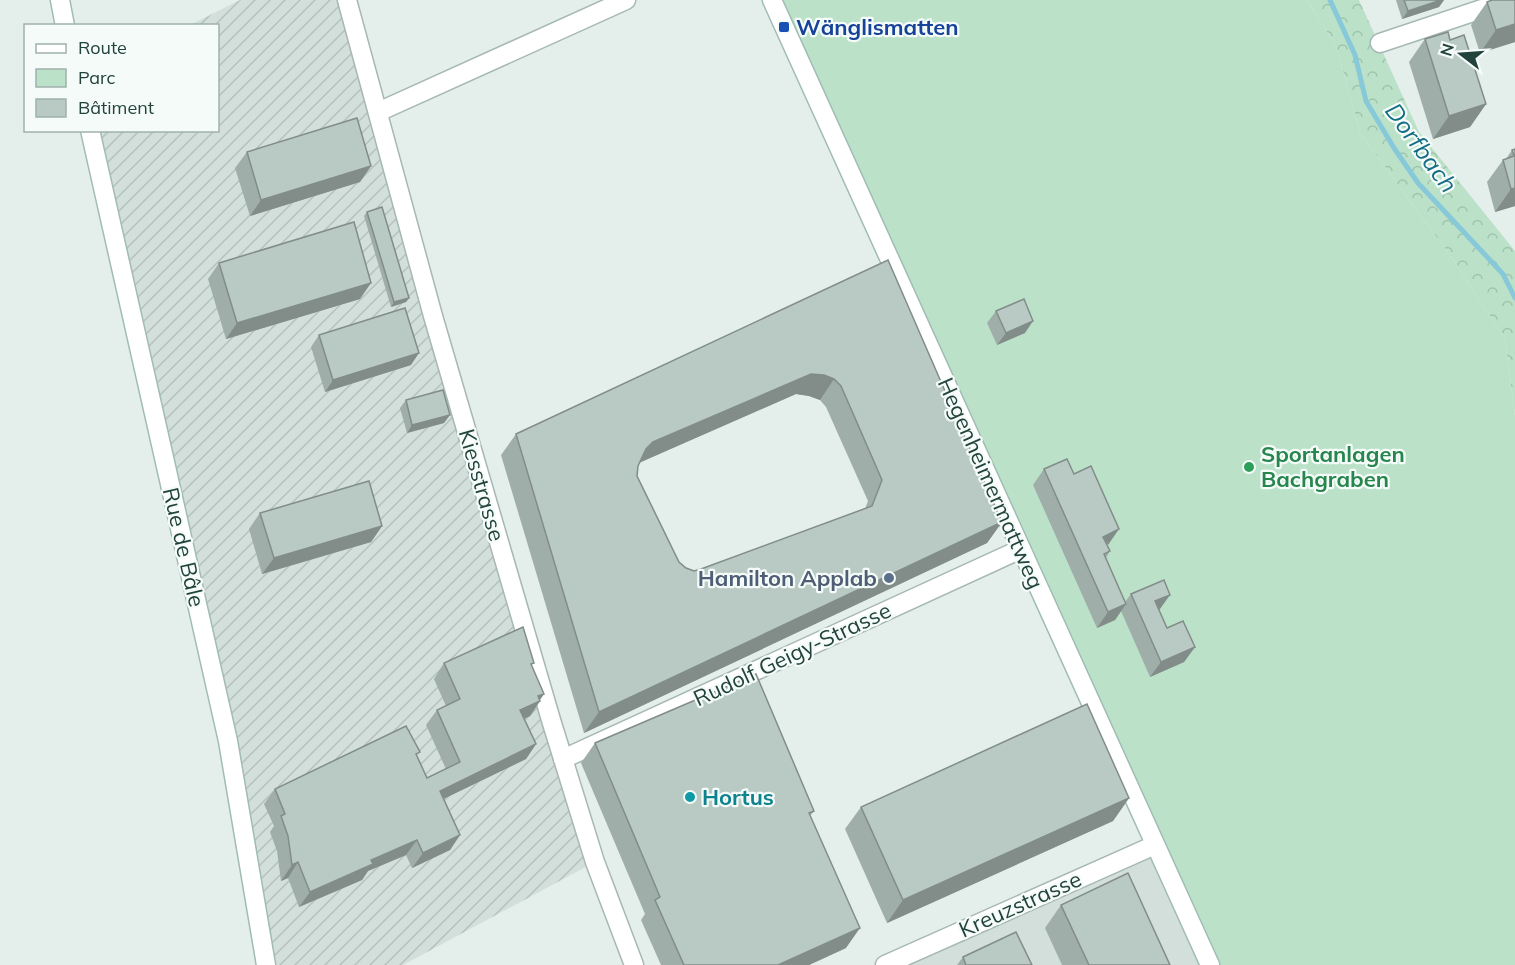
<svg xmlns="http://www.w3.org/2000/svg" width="1515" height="965" viewBox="0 0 1515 965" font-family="Mulish,sans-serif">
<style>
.built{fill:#d2dfda}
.industrial{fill:url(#industrial-furrows)}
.forest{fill:url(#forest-crowns)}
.green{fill:#bbe2c8}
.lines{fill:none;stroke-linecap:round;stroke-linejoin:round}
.stream{stroke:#87c8d9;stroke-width:5}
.street-casing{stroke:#a6b8b3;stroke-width:21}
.secondary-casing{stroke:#a1bcb4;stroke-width:21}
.street{stroke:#fff;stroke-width:18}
.secondary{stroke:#fff;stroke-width:18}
.wall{fill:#9faea9;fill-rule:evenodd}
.shaded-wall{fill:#828d89}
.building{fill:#b9cac4;stroke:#828d89;stroke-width:1.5;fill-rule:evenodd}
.transit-dot{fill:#1a4fb4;stroke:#f5fbf8;stroke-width:2}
.leisure-dot{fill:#2e9e5b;stroke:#f5fbf8;stroke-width:2}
.service-dot{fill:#5c6f8a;stroke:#f5fbf8;stroke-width:2}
.culture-dot{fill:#0f9aa8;stroke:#f5fbf8;stroke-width:2}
.labels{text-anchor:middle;stroke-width:4.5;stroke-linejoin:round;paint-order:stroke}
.transit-label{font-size:22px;font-weight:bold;fill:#164399;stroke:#f5fbf8;text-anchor:start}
.leisure-label{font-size:22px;font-weight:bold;fill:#27864d;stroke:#f5fbf8;text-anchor:start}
.street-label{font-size:22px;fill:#21433c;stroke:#f5fbf8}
.service-label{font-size:22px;font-weight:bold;fill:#4e5e75;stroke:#f5fbf8;text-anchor:end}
.culture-label{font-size:22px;font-weight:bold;fill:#0d838f;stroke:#f5fbf8;text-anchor:start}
.water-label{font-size:24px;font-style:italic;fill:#146d87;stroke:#f5fbf8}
</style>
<defs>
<pattern id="industrial-furrows" width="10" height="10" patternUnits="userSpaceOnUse" patternTransform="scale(1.5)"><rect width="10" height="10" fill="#d2dfda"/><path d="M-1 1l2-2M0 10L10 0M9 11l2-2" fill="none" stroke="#b4c1bc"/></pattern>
<pattern id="forest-crowns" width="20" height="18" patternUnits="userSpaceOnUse" patternTransform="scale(1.5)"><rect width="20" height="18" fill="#bbe2c8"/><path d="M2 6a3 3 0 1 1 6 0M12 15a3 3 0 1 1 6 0" fill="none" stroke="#a0c3ad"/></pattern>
</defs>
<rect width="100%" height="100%" fill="#e4efeb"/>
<path class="built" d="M1155 845 1210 965H885Z"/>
<path class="industrial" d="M240 0H347L595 862 403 965H270L212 715 81 131 218 130V26L190 25Z"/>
<path class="forest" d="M1307 0H1359L1419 132 1515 251V416L1505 339 1454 261 1360 133 1336 46Z"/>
<path class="green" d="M772 0H1307L1336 46 1360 133 1454 261 1505 339 1515 416V965H1210Z"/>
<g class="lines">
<path class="stream" d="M1330 0 1355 55 1366 101 1394 148 1418 183 1503 274 1515 298"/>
<defs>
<g id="street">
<path d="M347 0 433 316 551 720 595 862 634 965"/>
<path d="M1380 43 1509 0"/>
<path d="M378 112 626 0"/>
<path d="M563 759 1021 549"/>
<path d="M885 965 1155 845"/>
</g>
<g id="secondary">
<path d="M60 0 65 26"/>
<path d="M772 0 1210 965"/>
<path d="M90 130 228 741 266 965"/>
</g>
</defs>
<use href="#street" class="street-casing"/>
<use href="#secondary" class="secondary-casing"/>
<use href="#street" class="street"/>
<use href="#secondary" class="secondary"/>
</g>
<g class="wall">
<path d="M1396 0H1444L1439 7 1402 19Z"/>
<path d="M1487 2 1515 42 1480 53 1471 25Z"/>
<path d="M1425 39 1450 40 1486 104 1470 127 1433 139 1409 62Z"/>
<path d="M1515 149V206L1495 212 1487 182 1503 160 1506 159 1512 150Z"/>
<path d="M247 152 371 166 360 182 250 216 235 168Z"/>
<path d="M367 212 409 298 406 302 391 307 364 216Z"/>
<path d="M888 260 1002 522 987 543 584 733 501 455 516 434ZM796 394 809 396 820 400 826 407 868 501 865 509 701 569 694 571 686 568 679 562 637 476 638 466 640 462Z"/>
<path d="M219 263 360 299 226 339 208 279Z"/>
<path d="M996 311 1025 333 997 345 987 323Z"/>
<path d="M319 335 411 365 325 392 311 347Z"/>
<path d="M406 400 444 423 407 433 400 408Z"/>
<path d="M1044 469 1107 545 1110 551 1106 558 1125 602 1131 594 1160 609 1159 610 1167 628 1195 647 1184 662 1150 677 1121 611 1115 620 1097 628 1033 485Z"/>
<path d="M260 513 382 526 371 542 262 574 249 529Z"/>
<path d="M444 663 532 666 544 694 540 700V701L530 716 524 719 536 744 526 759 443 799 460 835 450 850 412 868 406 855 368 871 362 880 299 907 288 878 281 881 277 851 270 832 274 826 264 804 275 789 417 756 427 778 446 769 426 725 437 710 446 706 434 679Z"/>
<path d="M595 743 814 811 810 816 846 948 809 965H661L641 920 645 914 581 763Z"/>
<path d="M1129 798 1113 821 887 923 845 829 861 807Z"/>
<path d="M1061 905 1170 965H1062L1045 928Z"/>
<path d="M963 957 1032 965H957Z"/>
</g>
<g class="shaded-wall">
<path d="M1441 0H1444L1439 7 1402 19 1408 11Z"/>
<path d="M1515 24V42L1480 53 1496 30Z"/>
<path d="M1486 104 1470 127 1433 139 1449 116Z"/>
<path d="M371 166 360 182 250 216 261 200Z"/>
<path d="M1515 188V206L1495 212 1511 189Z"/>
<path d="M371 283 360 299 226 339 237 323Z"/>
<path d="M409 298 406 302 391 307 394 302Z"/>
<path d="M1033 321 1025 333 997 345 1006 333Z"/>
<path d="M419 353 411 365 325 392 333 380Z"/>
<path d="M811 374 824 375 834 379 820 400 809 396 796 394 639 463 646 449 653 442Z"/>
<path d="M450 415 444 423 407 433 412 425Z"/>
<path d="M1002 522 987 543 584 733 599 712Z"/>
<path d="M382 526 371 542 262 574 274 558Z"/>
<path d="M1119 529 1108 545 1103 537Z"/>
<path d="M1170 595 1160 609 1144 616 1155 601Z"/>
<path d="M1126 604 1115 620 1097 628 1108 612Z"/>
<path d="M1195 647 1184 662 1150 677 1161 662Z"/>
<path d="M544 694 538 702 540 701 530 716 509 726 520 710 538 696Z"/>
<path d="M536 744 526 759 429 806 440 791Z"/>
<path d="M1129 798 1113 821 887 923 903 900Z"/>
<path d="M460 835 450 850 412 868 423 853Z"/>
<path d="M417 840 406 855 368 871 362 880 299 907 310 892 371 860Z"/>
<path d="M298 862 288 878 281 881 292 865Z"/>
<path d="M860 928 846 948 809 965H778Z"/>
</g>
<g class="building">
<path d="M1404 0H1441L1408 11Z"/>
<path d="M1492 0H1515V24L1496 30 1487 2Z"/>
<path d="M1448 32 1450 40 1464 35 1486 104 1449 116 1425 39Z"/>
<path d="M357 118 371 166 261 200 247 152Z"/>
<path d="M1515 149V188L1511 189 1503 160 1514 156 1512 150Z"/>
<path d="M382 207 409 298 394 302 367 212Z"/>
<path d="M354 222 371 283 237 323 219 263Z"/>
<path d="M888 260 1002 522 599 712 516 434ZM811 374 824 375 834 379 841 386 882 480 872 506 701 569 694 571 686 568 679 562 637 476 638 466 646 449 653 442Z"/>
<path d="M1024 299 1033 321 1006 333 996 311Z"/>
<path d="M405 308 419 353 333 380 319 335Z"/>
<path d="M443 390 450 415 412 425 406 400Z"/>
<path d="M1067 459 1074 474 1091 466 1119 529 1103 537 1110 551 1104 554 1126 604 1108 612 1044 469Z"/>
<path d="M369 481 382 526 274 558 260 513Z"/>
<path d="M1164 580 1170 595 1155 601 1167 628 1183 621 1195 647 1161 662 1131 594Z"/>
<path d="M523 627 534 663 531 664 544 694 538 696 540 701 520 710 536 744 440 791 460 835 423 853 417 840 371 860 373 864 310 892 298 862 292 865 288 836 281 816 285 814 275 789 406 726 420 752 416 754 427 778 460 762 437 710 460 699 444 663Z"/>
<path d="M756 674 814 811 809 813 860 928 778 965H684L655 900 660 897 595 743Z"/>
<path d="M1087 704 1129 798 903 900 861 807Z"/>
<path d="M1128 873 1170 965H1089L1061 905Z"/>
<path d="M1016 932 1032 965H966L963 957Z"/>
</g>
<rect class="transit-dot" x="778" y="21" width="12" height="12" rx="3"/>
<circle class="leisure-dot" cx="1249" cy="467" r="6"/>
<circle class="service-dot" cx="889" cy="578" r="6"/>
<circle class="culture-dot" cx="690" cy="797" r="6"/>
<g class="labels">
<g class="transit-label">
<text x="796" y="35">Wänglismatten</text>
</g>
<g class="leisure-label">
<text x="1261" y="462">Sportanlagen<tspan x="1261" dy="25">Bachgraben</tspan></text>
</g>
<g class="street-label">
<text transform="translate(991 483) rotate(66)" y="8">Hegenheimermattweg</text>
<text transform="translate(482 485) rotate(74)" y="8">Kiesstrasse</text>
<text transform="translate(184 547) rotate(77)" y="8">Rue de Bâle</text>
<text transform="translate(792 654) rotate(-25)" y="8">Rudolf Geigy-Strasse</text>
<text transform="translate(1020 904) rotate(-24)" y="8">Kreuzstrasse</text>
</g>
<g class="service-label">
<text x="877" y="586">Hamilton Applab</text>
</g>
<g class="culture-label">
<text x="702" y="805">Hortus</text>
</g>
<g class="water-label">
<text transform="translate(1421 148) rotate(54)" y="8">Dorfbach</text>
</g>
</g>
<rect x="24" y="24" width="195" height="108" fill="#f5fbf8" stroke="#a0b1ad" stroke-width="1.5"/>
<rect x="36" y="44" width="30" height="9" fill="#ffffff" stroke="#a0b1ad" stroke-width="1.5"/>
<text x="78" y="54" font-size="18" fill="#21433c">Route</text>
<rect x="36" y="69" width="30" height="18" fill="#bbe2c8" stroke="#a0b1ad" stroke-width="1.5"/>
<text x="78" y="84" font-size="18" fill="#21433c">Parc</text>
<rect x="36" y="99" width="30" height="18" fill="#b9cac4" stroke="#a0b1ad" stroke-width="1.5"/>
<text x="78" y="114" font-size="18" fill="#21433c">Bâtiment</text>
<g transform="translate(1461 54) rotate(287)" stroke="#f5fbf8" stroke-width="4.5" paint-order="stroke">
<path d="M0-4.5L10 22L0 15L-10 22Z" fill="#21433c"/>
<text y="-9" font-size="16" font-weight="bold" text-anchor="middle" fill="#21433c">N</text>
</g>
</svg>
